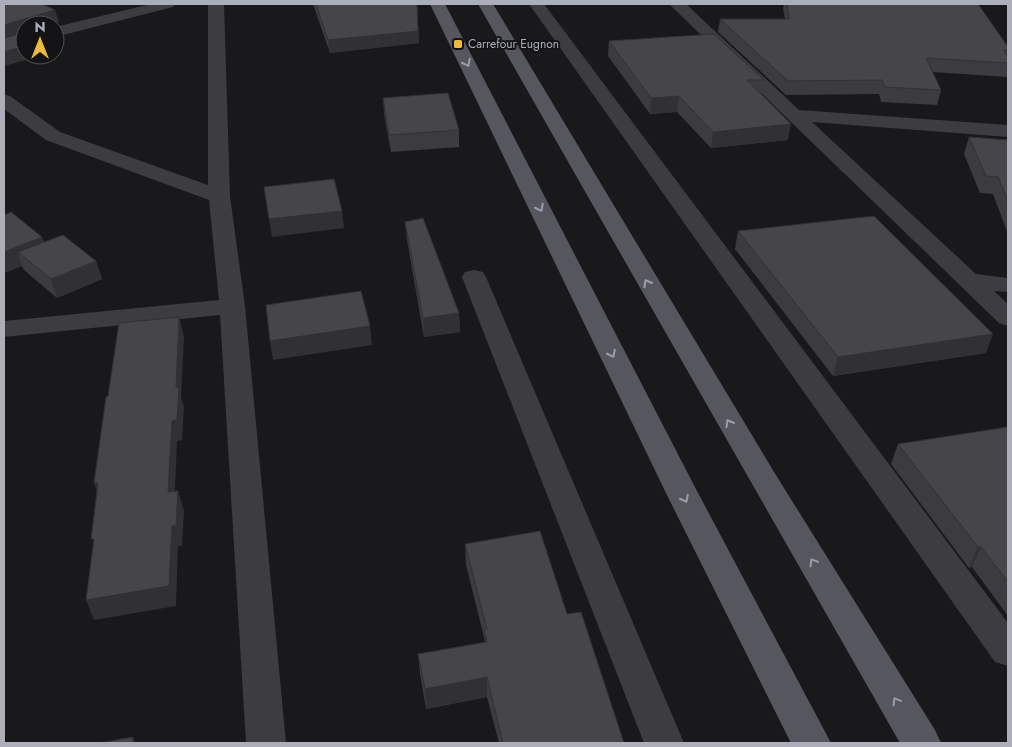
<svg xmlns="http://www.w3.org/2000/svg" width="1012" height="747" viewBox="0 0 1012 747" font-family="Jost,sans-serif">
<style>
.lines{fill:none;stroke-linecap:round;stroke-linejoin:round}
.minor{fill:#3c3c41;fill-rule:evenodd}
.major{fill:#56575e;fill-rule:evenodd}
.wall{fill:#3c3c40}
.shaded-wall{fill:#313134}
.building{fill:#46464a;stroke:#313134}
.oneway{stroke:#9b9da8}
.poi-dot{fill:#eaba41;stroke:#141416;stroke-width:2}
.labels{text-anchor:middle;stroke-width:4;stroke-linejoin:round;paint-order:stroke}
.far-poi-label{font-size:12px;fill:#acafba;stroke:#141416;text-anchor:start}
</style>
<rect width="100%" height="100%" fill="#19191b"/>
<g class="lines">
<g class="minor">
<path d="M151 4H176L173 7 55 37V27Z"/>
<path d="M208 4H224L230 196 245 306 286 743H246L220 315 4 337V321L219 300 209 200 46 140 4 109V94L10 96 60 132 208 185Z"/>
<path d="M529 4H544L1008 623V666L995 662Z"/>
<path d="M669 4H686L799 110 1008 125V137L812 122 976 274 1008 278V292L994 291 1008 304V326L999 323Z"/>
<path d="M474 270 483 272 486 277 684 743H644L462 277 465 272Z"/>
</g>
<g class="major">
<path d="M430 4H445L697 491 831 743H791L665 491Z"/>
<path d="M478 4H493L774 472 935 730 941 743H900Z"/>
</g>
</g>
<g class="wall">
<path d="M313 4H417L419 43 330 53Z"/>
<path d="M784 4H978L1008 47V77L932 72 941 90 937 105 881 102 879 94 786 95 718 32 720 19H785L783 8Z"/>
<path d="M609 41 764 80 761 94 788 140 711 148 677 112 650 114 608 56Z"/>
<path d="M383 98 459 130V147L391 152 384 114Z"/>
<path d="M969 137 1008 140V234L993 194 980 193 964 154Z"/>
<path d="M4 215 42 237 44 242 96 261 102 279 57 298 24 270 22 266 4 273Z"/>
<path d="M405 222 459 313 460 332 424 337 407 240Z"/>
<path d="M738 231 986 353 833 376 735 249Z"/>
<path d="M1008 427V616L972 567 969 568 891 464 898 444Z"/>
<path d="M465 544 567 614 624 743H499L487 697 426 709 420 674 418 654 485 642 484 637 466 565Z"/>
</g>
<g class="shaded-wall">
<path d="M55 10 59 22 50 25H25V33L4 39V25Z"/>
<path d="M418 31 419 43 330 53 328 40Z"/>
<path d="M25 46V55H42L5 66 4 63V52Z"/>
<path d="M679 96 677 112 650 114 651 98Z"/>
<path d="M791 124 788 140 711 148 713 132Z"/>
<path d="M342 211 344 228 272 237 269 219Z"/>
<path d="M42 237 48 255 18 252 22 266 4 273V252Z"/>
<path d="M96 261 102 279 57 298 51 279Z"/>
<path d="M459 313 460 332 424 337 423 318Z"/>
<path d="M179 317 184 336 181 397 184 407 182 440 177 441 174 512 168 492 172 421Z"/>
<path d="M370 326 372 345 273 360 270 341Z"/>
<path d="M993 334 986 353 833 376 838 357Z"/>
<path d="M94 483H98L101 503Z"/>
<path d="M178 491 184 511 182 546H178L176 606 94 620 86 600 172 526Z"/>
<path d="M978 547H981L972 567 969 568Z"/>
<path d="M487 677V697L426 709 425 689Z"/>
<path d="M133 737 135 743H132Z"/>
</g>
<g class="building">
<path d="M4 4H42L55 10 4 25Z"/>
<path d="M316 4H417L418 31 328 40Z"/>
<path d="M787 4H978L1008 47V50H1004L1008 57V63L926 58 941 90 885 87 882 80 788 81 720 19H789Z"/>
<path d="M23 23 27 25H25V46L4 52V38L23 33Z"/>
<path d="M714 34 764 80H747L791 124 713 132 679 96 651 98 609 41Z"/>
<path d="M448 93 459 130 389 135 383 98Z"/>
<path d="M969 137 1008 140V201L998 177 986 176Z"/>
<path d="M334 179 342 211 269 219 264 187Z"/>
<path d="M11 212 42 237 4 252V215Z"/>
<path d="M874 216 993 334 838 357 738 231Z"/>
<path d="M423 218 459 313 423 318 405 222Z"/>
<path d="M63 235 96 261 51 279 18 252Z"/>
<path d="M361 291 370 326 270 341 266 305Z"/>
<path d="M179 317 176 388 179 387 177 420 172 421 168 492 178 491 176 526H172L169 586 86 600 94 539H91L98 483H94L106 397 108 396 119 323Z"/>
<path d="M1008 427V582L981 547H978L898 444Z"/>
<path d="M540 531 567 614 581 612 624 743H503L487 677 425 689 418 654 487 642 484 630 487 629 465 544Z"/>
<path d="M133 737 132 743H100Z"/>
</g>
<defs><path id="oneway-chevron" d="M-2-3.5L2.5 0L-2 3.5" fill="none" stroke-width="1.6" stroke-linecap="round" stroke-linejoin="round" transform="scale(1.25)"/></defs>
<g class="oneway">
<use href="#oneway-chevron" transform="translate(467 63) rotate(63)"/>
<use href="#oneway-chevron" transform="translate(540 208) rotate(63)"/>
<use href="#oneway-chevron" transform="translate(647 283) rotate(-120)"/>
<use href="#oneway-chevron" transform="translate(612 354) rotate(63)"/>
<use href="#oneway-chevron" transform="translate(729 423) rotate(-120)"/>
<use href="#oneway-chevron" transform="translate(685 499) rotate(63)"/>
<use href="#oneway-chevron" transform="translate(813 562) rotate(-121)"/>
<use href="#oneway-chevron" transform="translate(896 701) rotate(-121)"/>
</g>
<rect class="poi-dot" x="453" y="39" width="10" height="10" rx="2.5"/>
<g class="labels">
<g class="far-poi-label">
<text x="468" y="48">Carrefour Eugnon</text>
</g>
</g>
<rect width="1012" height="747" fill="none" stroke="#acafba" stroke-width="10"/>
<g transform="translate(40 40)"><circle r="24" fill="#141416" stroke="#515258"/>
<path d="M0-4L9 19L0 12L-9 19Z" fill="#eaba41"/>
<text y="-8" font-size="14" font-weight="bold" text-anchor="middle" fill="#acafba">N</text>
</g>
</svg>
